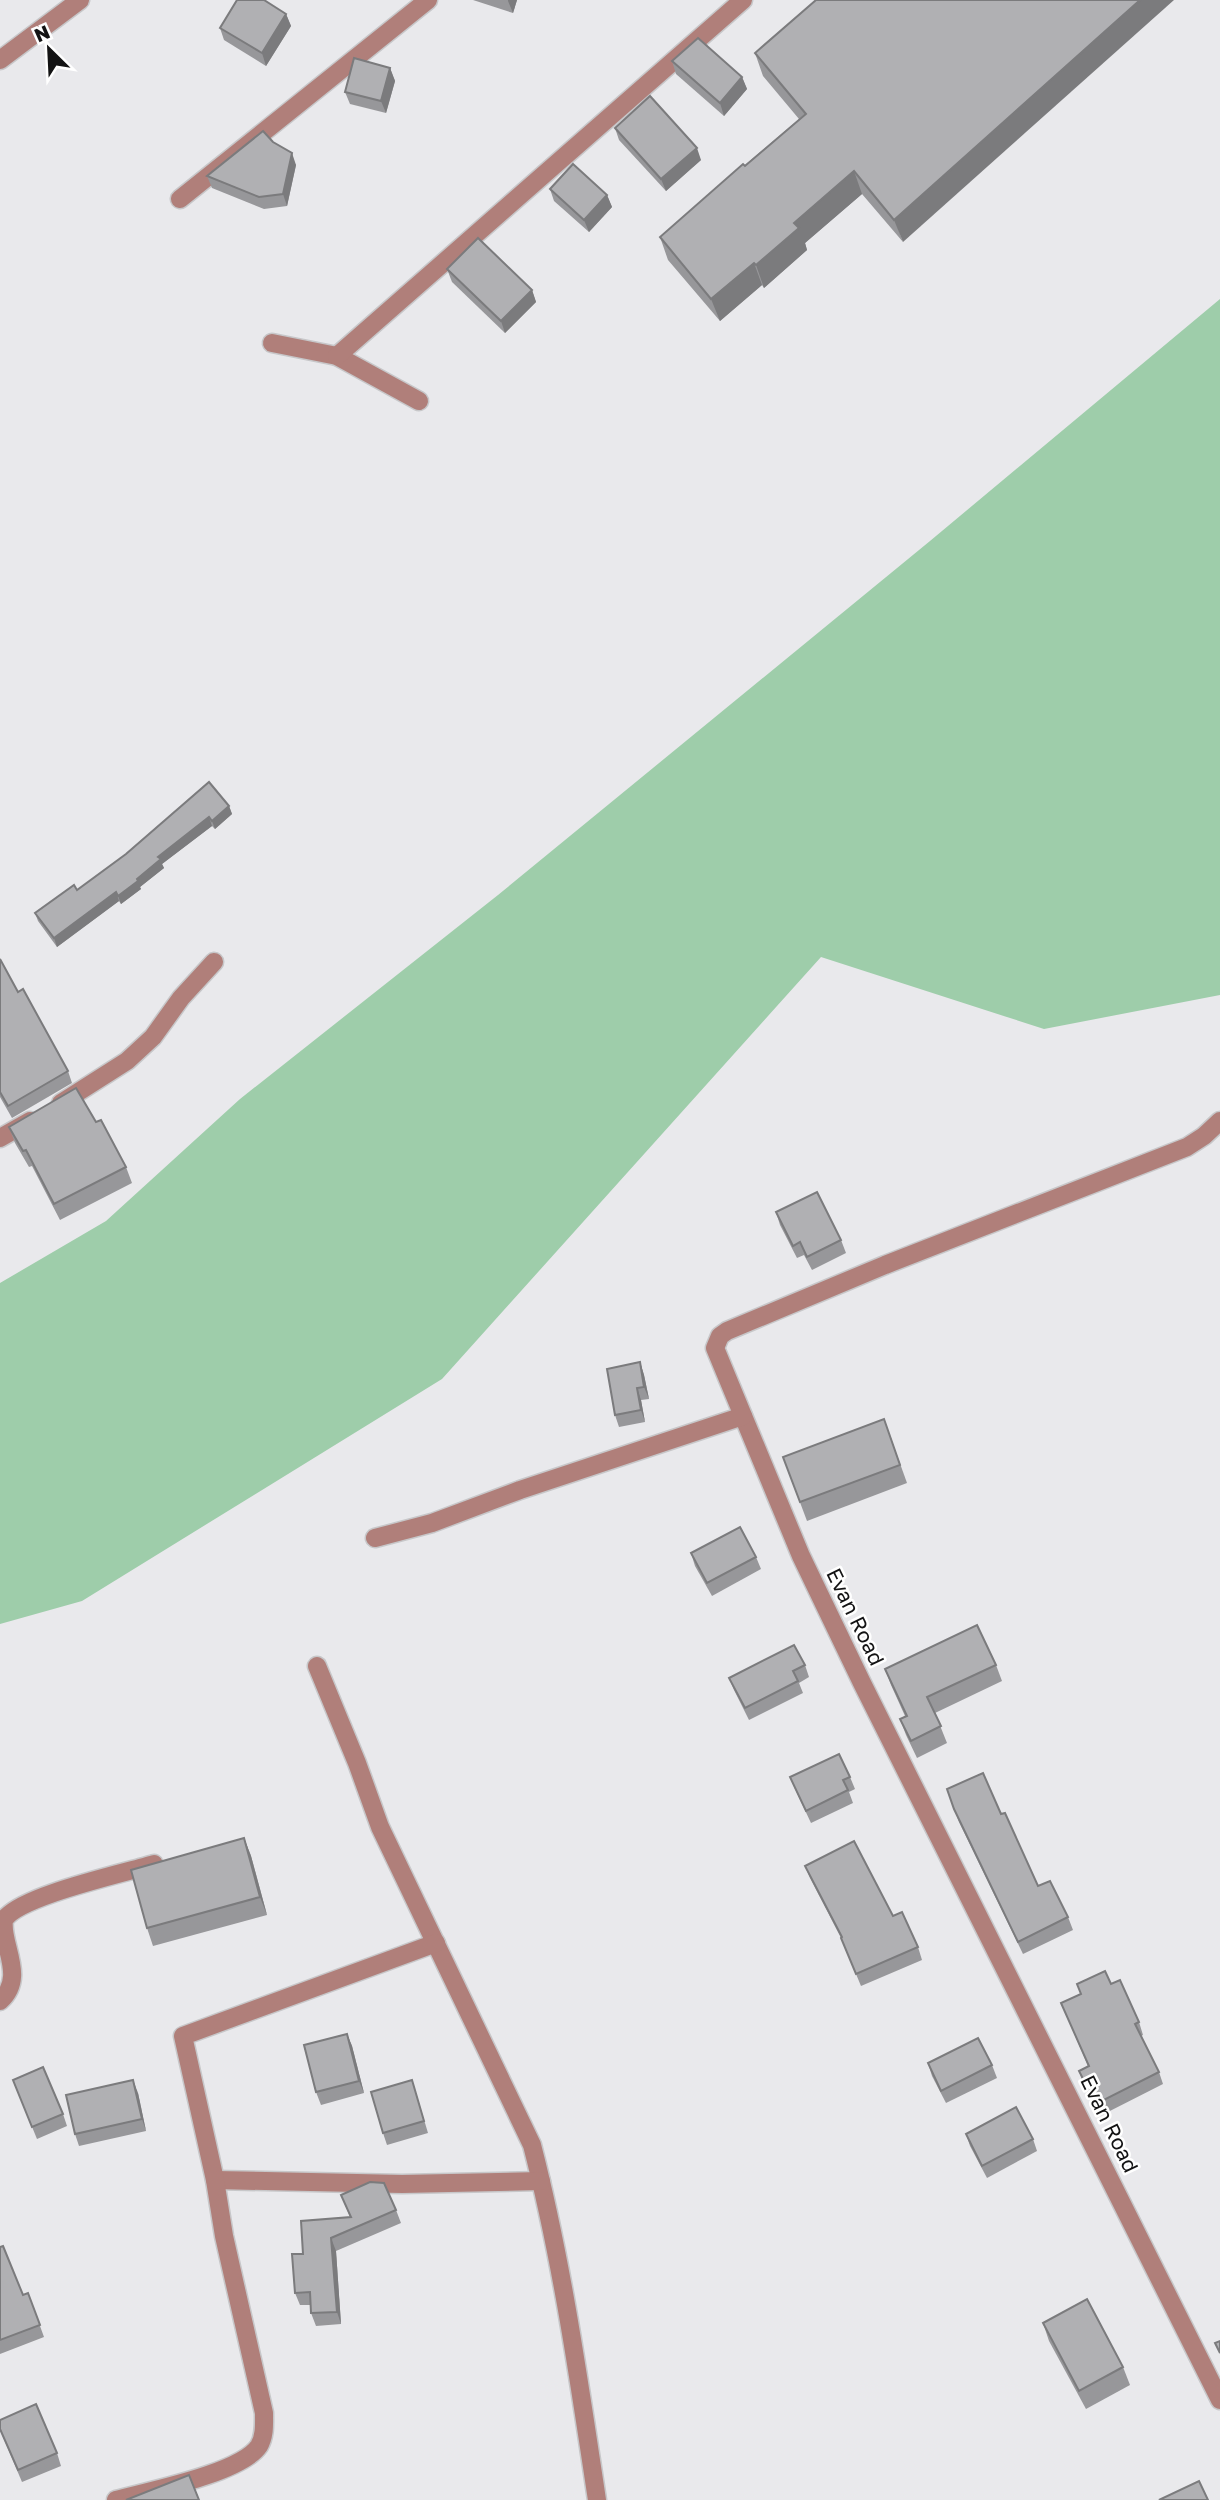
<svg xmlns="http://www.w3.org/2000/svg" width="1220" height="2500" viewBox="0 0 1220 2500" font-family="'Golos Text',sans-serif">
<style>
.green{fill:#9ecdaa}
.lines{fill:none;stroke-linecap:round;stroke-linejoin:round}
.minor-casing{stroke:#c7c7c9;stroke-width:21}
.minor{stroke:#b07f7a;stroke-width:18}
.wall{fill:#97979a}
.shaded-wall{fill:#7b7b7d}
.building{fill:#b0b0b3;stroke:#7b7b7d;stroke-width:2}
.labels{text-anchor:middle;stroke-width:5;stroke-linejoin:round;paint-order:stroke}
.street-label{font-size:21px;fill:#131314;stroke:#fff}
</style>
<rect width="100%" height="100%" fill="#e9e9ec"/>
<path class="green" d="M1220 299V995L1044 1029 821 957 442 1379 82 1601 0 1624V1283L106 1221 240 1099 498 895 930 541Z"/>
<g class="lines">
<defs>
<g id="minor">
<path d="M0 60 80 0"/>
<path d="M180 199 428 0"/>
<path d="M272 343 337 356 419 401"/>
<path d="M337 356 743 0"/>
<path d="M61 1103 127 1061 153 1037 181 998 214 962"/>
<path d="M1220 1121 1204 1136 1187 1147 885 1265 727 1331 720 1336 715 1348 801 1556 862 1683 1220 2400"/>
<path d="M0 1138 30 1121"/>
<path d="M375 1538 432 1523 520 1490 743 1416"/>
<path d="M317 1666 357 1763 380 1827 532 2145C562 2261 579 2381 597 2500"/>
<path d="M0 2001C27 1977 0 1944 4 1920 18 1896 125 1873 154 1864"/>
<path d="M215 2180 402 2184 541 2181"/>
<path d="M116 2500C149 2491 241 2473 259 2446 265 2436 264 2424 264 2413L224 2236 215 2180 183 2036 436 1943"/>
</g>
</defs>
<use href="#minor" class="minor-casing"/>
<use href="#minor" class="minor"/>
</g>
<g class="wall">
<path d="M473 0H517L513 13Z"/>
<path d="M816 0 903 242 862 194 805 243 807 250 764 288 762 285 720 321 668 260 660 237 799 119 763 76 755 53Z"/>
<path d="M286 14 291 26 266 66 224 40 220 28Z"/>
<path d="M672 61 742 77 747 89 724 116 676 74Z"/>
<path d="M390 68 395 81 386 113 350 104 345 92Z"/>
<path d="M615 128 701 160 666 191 619 140Z"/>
<path d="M273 142 296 165 287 206 264 209 212 188 207 176Z"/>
<path d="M550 189 607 195 612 207 589 232 554 201Z"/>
<path d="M447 269 532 290 536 302 505 333 452 282Z"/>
<path d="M229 806 232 814 215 829 212 826 162 864 164 868 140 887 141 889 121 904 119 901 57 947 38 921 35 913Z"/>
<path d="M0 959 18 992 68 1071 72 1083 12 1118 0 1097Z"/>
<path d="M96 1122 126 1167 132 1183 60 1220 32 1166 29 1167 15 1143 9 1127Z"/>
<path d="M776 1212 841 1240 846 1253 812 1270 804 1255 797 1258 780 1225Z"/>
<path d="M640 1362 644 1375 649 1399 641 1400 645 1422 619 1427 615 1415Z"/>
<path d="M884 1419 907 1483 807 1521 783 1457Z"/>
<path d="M691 1553 756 1557 761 1569 712 1596 695 1566Z"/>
<path d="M805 1665 809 1677 799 1683 803 1693 749 1720 734 1690 729 1678Z"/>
<path d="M996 1665 1002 1681 935 1713 947 1743 917 1758 906 1735 900 1719 905 1716 891 1685 885 1669Z"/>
<path d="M790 1777H850L855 1789 849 1792 853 1803 811 1823 795 1789Z"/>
<path d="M947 1789 1001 1814 1038 1886 1068 1917 1073 1930 1023 1954 959 1822Z"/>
<path d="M244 1838 251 1856 267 1915 153 1946 147 1928Z"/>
<path d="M805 1866 918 1947 922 1960 861 1986 841 1938 810 1878Z"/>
<path d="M1077 1984H1111L1139 2022 1143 2035 1141 2036 1159 2072 1163 2084 1100 2116 1083 2083 1079 2071 1088 2066 1061 2003 1081 1994Z"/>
<path d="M347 2034 352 2046 364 2093 321 2105 316 2092Z"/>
<path d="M928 2063 992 2065 997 2078 946 2103 932 2076Z"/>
<path d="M13 2080 63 2114 67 2126 37 2139Z"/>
<path d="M138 2093 146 2131 79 2146 75 2134Z"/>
<path d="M416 2093 428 2133 387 2145 383 2133Z"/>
<path d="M966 2134 1033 2139 1037 2151 987 2178 970 2146Z"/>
<path d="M341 2195 396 2210 401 2223 336 2251 341 2324 316 2326 311 2313V2305H300L295 2293 303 2254 350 2217Z"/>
<path d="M0 2247 23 2295 28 2293 44 2337 0 2354Z"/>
<path d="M1043 2323 1123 2367 1130 2385 1086 2409 1049 2341Z"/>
<path d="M0 2430 57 2453 61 2466 22 2482Z"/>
</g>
<g class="shaded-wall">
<path d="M508 0H517L513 13 508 1Z"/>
<path d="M1140 0H1174L903 242 894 220Z"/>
<path d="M286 14 291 26 266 66 262 53Z"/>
<path d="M390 68 395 81 386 113 381 101Z"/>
<path d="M742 77 747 89 724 116 720 103Z"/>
<path d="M697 148 701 160 666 191 661 179Z"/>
<path d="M292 153 296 165 287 206 283 194Z"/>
<path d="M854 171 862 194 805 243 807 250 764 288 756 265 794 223Z"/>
<path d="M607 195 612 207 589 232 584 220Z"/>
<path d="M754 263 762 285 720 321 711 299Z"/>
<path d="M532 290 536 302 505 333 501 321Z"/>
<path d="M229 806 232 814 215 829 212 821Z"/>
<path d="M209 817 212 826 162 864 164 868 140 887 141 889 121 904 118 896 158 857Z"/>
<path d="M116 892 119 901 57 947 54 938Z"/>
<path d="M640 1362 644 1375 649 1399 644 1387Z"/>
<path d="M637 1388 641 1400 645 1422 641 1410Z"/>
<path d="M244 1838 251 1856 267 1915 260 1897Z"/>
<path d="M347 2034 352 2046 364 2093 359 2081Z"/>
<path d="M133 2080 138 2093 146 2131 142 2119Z"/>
<path d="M331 2238 336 2251 341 2324 337 2312Z"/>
</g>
<g class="building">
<path d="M237 0H264L286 14 262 53 220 28Z"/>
<path d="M816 0H1140L894 220 854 171 794 223 799 228 756 265 754 263 711 299 660 237 743 164 745 166 806 114 755 53Z"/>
<path d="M698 38 742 77 720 103 672 61Z"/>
<path d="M354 58 390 68 381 101 345 92Z"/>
<path d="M650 96 697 148 661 179 615 128Z"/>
<path d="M263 131 273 142 292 153 283 194 259 197 207 176Z"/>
<path d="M573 164 607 195 584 220 550 189Z"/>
<path d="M478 238 532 290 501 321 447 269Z"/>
<path d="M209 782 229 806 212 821 209 817 158 857 161 859 137 879 138 881 118 896 116 892 54 938 35 913 74 885 77 890 126 854Z"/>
<path d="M0 959 18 992 23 989 68 1071 8 1106 0 1092Z"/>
<path d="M76 1088 96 1122 101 1120 126 1167 54 1204 26 1150 23 1151 9 1127Z"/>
<path d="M817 1192 841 1240 807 1257 800 1242 793 1246 776 1212Z"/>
<path d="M640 1362 644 1387 637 1388 641 1410 615 1415 607 1369Z"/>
<path d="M884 1419 900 1465 800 1502 783 1457Z"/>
<path d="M740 1527 756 1557 707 1583 691 1553Z"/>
<path d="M977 1625 996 1665 927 1697 941 1726 911 1741 900 1719 907 1716 885 1669Z"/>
<path d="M794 1645 805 1665 793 1671 798 1681 745 1708 729 1678Z"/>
<path d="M839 1754 850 1777 843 1780 848 1790 806 1811 790 1777Z"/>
<path d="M983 1773 1001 1814 1005 1813 1038 1886 1050 1881 1068 1917 1018 1942 954 1809 947 1789Z"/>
<path d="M244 1838 260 1897 147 1928 131 1870Z"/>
<path d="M854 1841 893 1916 902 1912 918 1947 856 1974 841 1938 842 1937 805 1866Z"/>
<path d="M1105 1971 1111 1984 1120 1980 1139 2022 1135 2024 1159 2072 1096 2104 1079 2071 1089 2066 1061 2003 1081 1994 1077 1984Z"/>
<path d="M347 2034 359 2081 316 2092 304 2045Z"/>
<path d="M978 2038 992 2065 941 2091 928 2063Z"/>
<path d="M43 2067 63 2114 32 2127 13 2080Z"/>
<path d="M133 2080 142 2119 75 2134 66 2095Z"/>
<path d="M412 2080 424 2121 383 2133 371 2092Z"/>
<path d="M1016 2107 1033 2139 982 2166 966 2134Z"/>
<path d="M370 2182 384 2183 396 2210 331 2238 337 2312 311 2313 310 2292 295 2293 292 2254H303L301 2221 351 2217 341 2195Z"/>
<path d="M3 2246 23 2295 28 2293 40 2325 0 2340V2247Z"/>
<path d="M1087 2299 1123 2367 1079 2391 1043 2323Z"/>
<path d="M1220 2341V2353L1215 2343Z"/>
<path d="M36 2404 57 2453 18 2470 0 2429V2420Z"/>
<path d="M189 2475 199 2500H126Z"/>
<path d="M1199 2481 1208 2500H1159Z"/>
</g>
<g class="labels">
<g class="street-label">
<text transform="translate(855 1617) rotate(64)" y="7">Evan Road</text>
<text transform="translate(1109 2124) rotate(64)" y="7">Evan Road</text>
</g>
</g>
<g transform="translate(49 49) rotate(336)" stroke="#ffffff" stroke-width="5" paint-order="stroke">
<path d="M0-5L12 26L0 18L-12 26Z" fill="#131314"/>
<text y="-10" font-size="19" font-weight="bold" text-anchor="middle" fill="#131314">N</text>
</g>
</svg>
